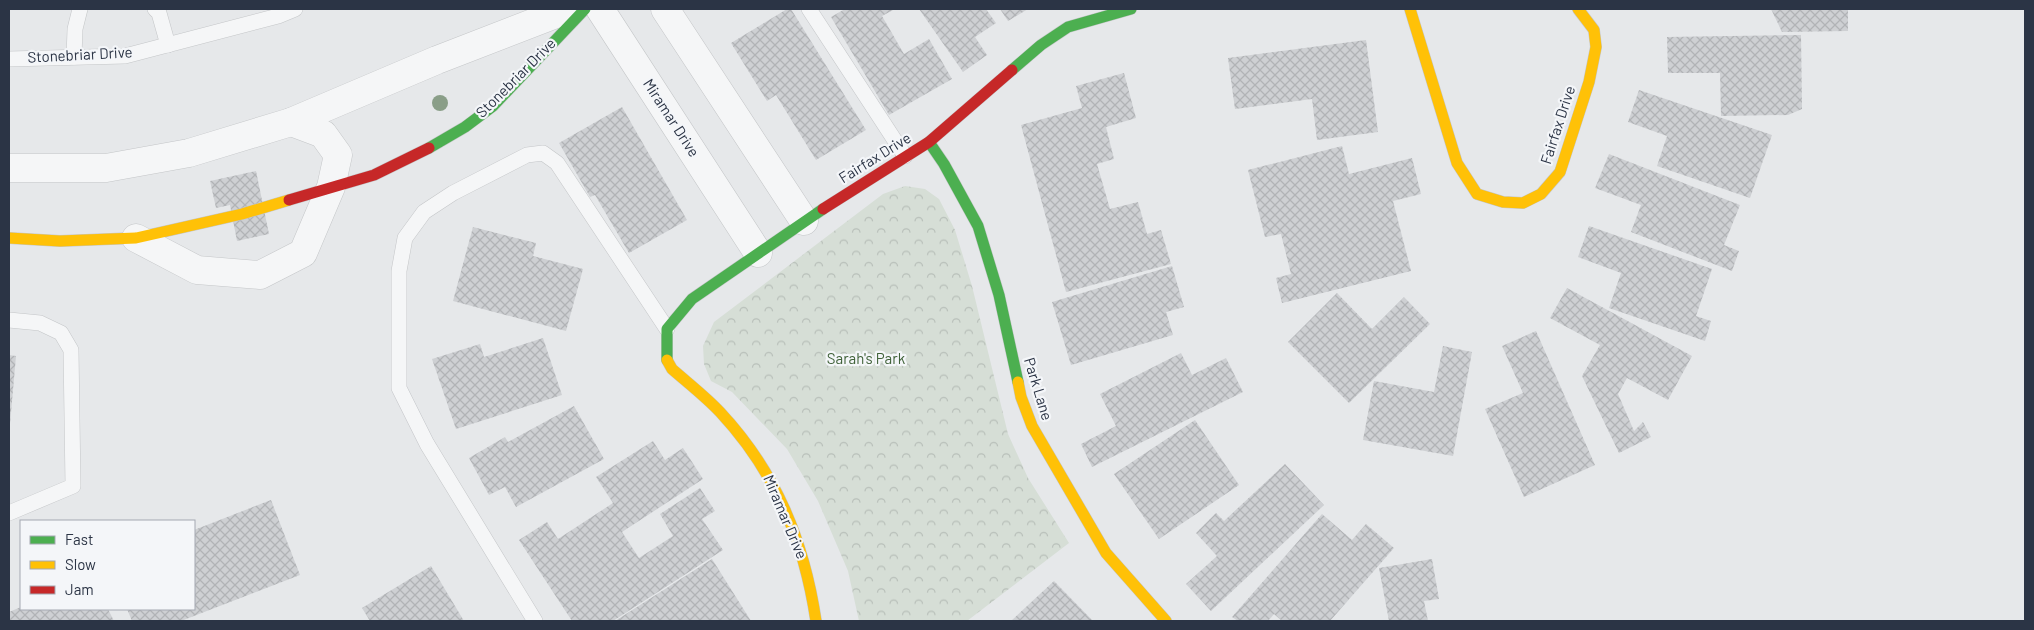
<svg xmlns="http://www.w3.org/2000/svg" width="2034" height="630" viewBox="0 0 2034 630" font-family="Barlow,sans-serif">
<style>
.park{fill:url(#park-crowns)}
.building{fill:url(#building-cross-hatch)}
.lines{fill:none;stroke-linecap:round;stroke-linejoin:round}
.lane-casing{stroke:#c4c6c8;stroke-width:16}
.street-casing{stroke:#c4c6c8;stroke-width:29}
.fast-casing{stroke:#c4c6c8;stroke-width:12}
.slow-casing{stroke:#c4c6c8;stroke-width:12}
.jam-casing{stroke:#c4c6c8;stroke-width:12}
.lane{stroke:#f5f6f7;stroke-width:15}
.street{stroke:#f5f6f7;stroke-width:28}
.fast{stroke:#4caf50;stroke-width:11}
.slow{stroke:#ffc107;stroke-width:11}
.jam{stroke:#c62828;stroke-width:11}
.tree{fill:#8a9e88}
.labels{text-anchor:middle;stroke-width:4.5;stroke-linejoin:round;paint-order:stroke}
.street-label{font-size:15px;fill:#2b3445;stroke:#f4f6f9}
.park-label{font-size:15px;fill:#3f6138;stroke:#f4f6f9}
</style>
<defs>
<pattern id="park-crowns" width="20" height="18" patternUnits="userSpaceOnUse" patternTransform="scale(1.25)"><rect width="20" height="18" fill="#d6ded6"/><path d="M2 6a3 3 0 1 1 6 0M12 15a3 3 0 1 1 6 0" fill="none" stroke="#b8bfb9"/></pattern>
<pattern id="building-cross-hatch" width="8" height="8" patternUnits="userSpaceOnUse" patternTransform="scale(1.25)"><rect width="8" height="8" fill="#ced0d3"/><path d="M0 0l8 8M0 8l8-8" fill="none" stroke="#b1b3b6"/></pattern>
</defs>
<rect width="100%" height="100%" fill="#e6e8ea"/>
<path class="park" d="M905 186 925 189 939 199 955 230 972 286 1008 434 1028 478 1069 543 967 621H859L848 571 818 501 787 449 732 392 711 381 704 364 703 346 714 322 883 194Z"/>
<g class="building">
<path d="M787 9H791L866 130 816 160 776 95 767 101 731 43Z"/>
<path d="M845 9H895L882 16 904 54 929 39 952 79 889 115 831 17Z"/>
<path d="M919 9H986L996 23 975 37 987 55 963 72Z"/>
<path d="M1000 9H1028L1008 21Z"/>
<path d="M1771 9H1848V31L1782 32Z"/>
<path d="M1801 35 1802 109 1788 115 1721 116 1720 73H1668L1667 37Z"/>
<path d="M1366 40 1378 132 1317 140 1312 99 1235 109 1228 58Z"/>
<path d="M1124 73 1136 118 1106 127 1114 159 1097 164 1110 209 1138 202 1147 234 1161 230 1171 264 1066 292 1021 125 1082 108 1076 86Z"/>
<path d="M1639 90 1772 135 1750 198 1657 166 1667 136 1628 122Z"/>
<path d="M622 107 687 220 629 253 595 195 590 197 559 143Z"/>
<path d="M1342 146 1349 174 1412 158 1421 194 1393 201 1411 271 1282 303 1276 278 1291 274 1281 234 1265 237 1248 170Z"/>
<path d="M1609 154 1740 205 1724 245 1739 251 1732 271 1631 232 1641 205 1595 188Z"/>
<path d="M256 171 269 234 237 241 230 205 216 208 210 181Z"/>
<path d="M1589 226 1712 269 1696 316 1711 321 1705 341 1609 308 1621 273 1578 257Z"/>
<path d="M473 227 536 243 533 256 583 269 566 331 453 301Z"/>
<path d="M1172 266 1184 307 1166 312 1173 335 1071 365 1052 302Z"/>
<path d="M1567 288 1692 356 1668 400 1627 378 1618 394 1634 431 1643 422 1651 437 1619 453 1582 376 1600 345 1550 318Z"/>
<path d="M1337 293 1372 329 1404 297 1430 324 1349 403 1288 342Z"/>
<path d="M1536 331 1595 465 1524 497 1485 409 1523 393 1502 346Z"/>
<path d="M543 338 562 395 456 429 432 359 480 344 484 357Z"/>
<path d="M1443 346 1472 352 1453 456 1363 440 1374 381 1434 392Z"/>
<path d="M1181 353 1192 375 1226 358 1243 392 1092 467 1081 444 1116 426 1100 394Z"/>
<path d="M9 355 16 356 10 424H9Z"/>
<path d="M574 406 604 459 516 507 505 487 489 495 469 458 505 437 508 442Z"/>
<path d="M1195 420 1239 485 1159 539 1114 474Z"/>
<path d="M653 441 665 460 683 448 703 479 622 532 639 558 673 536 660 514 700 488 715 511 702 519 723 550 613 621H572L519 540 547 522 558 539 613 503 596 477Z"/>
<path d="M1285 464 1324 505 1211 611 1186 584 1217 556 1196 533 1216 513 1224 521Z"/>
<path d="M271 500 300 575 181 621H132L127 609H194V530Z"/>
<path d="M1322 514 1352 540 1366 524 1394 548 1330 621H1282L1274 614 1268 621H1238L1232 617Z"/>
<path d="M712 559 751 621H615Z"/>
<path d="M1432 559 1439 599 1424 601 1428 621H1389L1379 568Z"/>
<path d="M431 566 464 621H370L362 608Z"/>
<path d="M1054 581 1093 621H1011Z"/>
<path d="M21 607V609H108L114 621H9V612Z"/>
</g>
<g class="lines">
<defs>
<g id="lane">
<path d="M155 9 159 13 168 45"/>
<path d="M809 9 905 156"/>
<path d="M74 57 75 29 80 9"/>
<path d="M9 59 125 56 278 16 295 9"/>
<path d="M9 320 40 323 61 333 71 350 73 486 9 513"/>
<path d="M535 621 427 444 399 388V271L405 238 424 212 453 193 527 155 543 153 557 163 667 329"/>
</g>
<g id="street">
<path d="M600 9 758 253"/>
<path d="M665 9 804 221"/>
<path d="M9 168H106L189 153 291 122 437 60 569 9"/>
<path d="M136 238 197 270 260 275 303 253 331 187 338 155 323 134 291 122"/>
</g>
<g id="fast">
<path d="M1012 70 1041 45 1068 27 1131 9"/>
<path d="M929 142 944 164 978 226 999 295 1018 382"/>
<path d="M429 148 465 127 493 106 585 9"/>
<path d="M667 360V329L692 299 823 209"/>
</g>
<g id="slow">
<path d="M1410 9 1457 163 1477 194 1503 202 1523 203 1541 194 1560 172 1589 82 1596 47 1594 30 1578 9"/>
<path d="M9 238 60 241 136 238 242 214 289 200"/>
<path d="M667 360 672 369C688 383 706 397 720 412 776 472 804 541 816 621"/>
<path d="M1018 382 1021 397 1032 426 1106 553 1166 621"/>
</g>
<g id="jam">
<path d="M289 200 374 175 429 148"/>
<path d="M823 209 929 142 1012 70"/>
</g>
</defs>
<use href="#lane" class="lane-casing"/>
<use href="#street" class="street-casing"/>
<use href="#fast" class="fast-casing"/>
<use href="#slow" class="slow-casing"/>
<use href="#jam" class="jam-casing"/>
<use href="#lane" class="lane"/>
<use href="#street" class="street"/>
<use href="#fast" class="fast"/>
<use href="#slow" class="slow"/>
<use href="#jam" class="jam"/>
</g>
<circle class="tree" cx="440" cy="103" r="8"/>
<g class="labels">
<g class="street-label">
<text transform="translate(80 55) rotate(-3)" y="5">Stonebriar Drive</text>
<text transform="translate(516 78) rotate(-45)" y="5">Stonebriar Drive</text>
<text transform="translate(671 118) rotate(57)" y="5">Miramar Drive</text>
<text transform="translate(1558 125) rotate(-72)" y="5">Fairfax Drive</text>
<text transform="translate(875 158) rotate(-32)" y="5">Fairfax Drive</text>
<text transform="translate(1038 389) rotate(73)" y="5">Park Lane</text>
<text transform="translate(785 517) rotate(67)" y="5">Miramar Drive</text>
</g>
<g class="park-label">
<text x="866" y="364">Sarah's Park</text>
</g>
</g>
<rect width="2034" height="630" fill="none" stroke="#2b3445" stroke-width="20"/>
<rect x="20" y="520" width="175" height="90" fill="#f4f6f9" stroke="#a4a8b1"/>
<rect x="30" y="536" width="25" height="8" fill="#4caf50" stroke="#a4a8b1"/>
<text x="65" y="545" font-size="15" fill="#2b3445">Fast</text>
<rect x="30" y="561" width="25" height="8" fill="#ffc107" stroke="#a4a8b1"/>
<text x="65" y="570" font-size="15" fill="#2b3445">Slow</text>
<rect x="30" y="586" width="25" height="8" fill="#c62828" stroke="#a4a8b1"/>
<text x="65" y="595" font-size="15" fill="#2b3445">Jam</text>
</svg>
